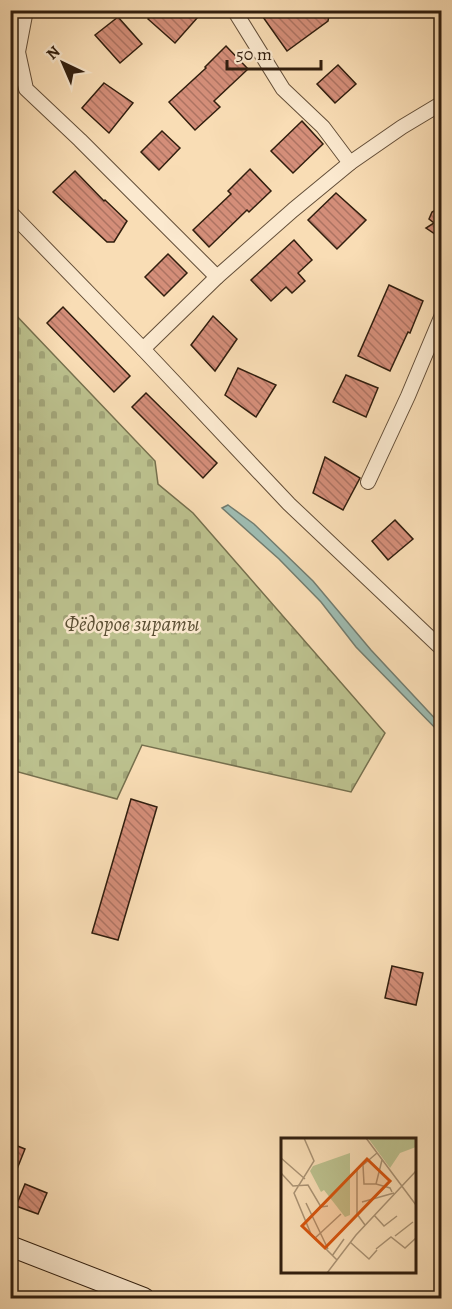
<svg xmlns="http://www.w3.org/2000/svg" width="452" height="1309" viewBox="0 0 452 1309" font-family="Alegreya,serif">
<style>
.cemetery{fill:url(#cemetery-stones);stroke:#76704e;stroke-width:1.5}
.water{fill:#9ebbb0;stroke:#727c6f;stroke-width:1.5}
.building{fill:url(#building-back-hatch);stroke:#311e0e;stroke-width:1.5}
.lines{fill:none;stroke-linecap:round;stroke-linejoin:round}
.street-casing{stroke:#634e38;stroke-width:16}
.secondary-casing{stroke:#311e0e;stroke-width:22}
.street{stroke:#fbe9cf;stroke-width:14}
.secondary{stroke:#fbe9cf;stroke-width:20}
.labels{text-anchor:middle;stroke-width:5;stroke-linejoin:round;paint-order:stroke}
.park-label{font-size:21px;font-style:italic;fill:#5b4f34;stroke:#fbe9cf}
.inset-road{fill:none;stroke:#a99172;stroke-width:1.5}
.view{fill:#d6530c;fill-opacity:0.15;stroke:#d6530c;stroke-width:3}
.inset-edge{fill:none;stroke:#311e0e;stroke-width:3}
</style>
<defs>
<pattern id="cemetery-stones" width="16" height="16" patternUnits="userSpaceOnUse" patternTransform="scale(1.5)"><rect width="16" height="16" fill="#bcc18e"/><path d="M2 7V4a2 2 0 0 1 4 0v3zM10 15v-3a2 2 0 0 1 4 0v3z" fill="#a2a579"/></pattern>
<pattern id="building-back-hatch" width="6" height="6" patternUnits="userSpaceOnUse" patternTransform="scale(1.5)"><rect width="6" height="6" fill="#d48e79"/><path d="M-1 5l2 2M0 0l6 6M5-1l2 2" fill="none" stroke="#ad7362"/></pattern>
</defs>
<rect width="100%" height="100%" fill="#f9ddb5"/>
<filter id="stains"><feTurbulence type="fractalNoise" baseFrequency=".00333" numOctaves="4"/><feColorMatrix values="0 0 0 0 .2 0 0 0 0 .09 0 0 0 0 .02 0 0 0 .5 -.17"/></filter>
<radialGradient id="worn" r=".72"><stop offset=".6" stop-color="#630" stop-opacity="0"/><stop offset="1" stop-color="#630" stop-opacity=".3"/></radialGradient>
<path class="cemetery" d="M11 310 155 461 158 484 193 513 385 733 351 792 142 745 117 799 11 770Z"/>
<path class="water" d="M228 505 254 524 313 581 371 650 441 725V734L356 647 321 602 279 559 222 508Z"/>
<g class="building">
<path d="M156 10H192L198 17 175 43 148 19Z"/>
<path d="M258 10H330L328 21 287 51Z"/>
<path d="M118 17 142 44 120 63 95 35Z"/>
<path d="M226 46 248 69 214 101 220 107 195 130 169 102 206 68 205 67Z"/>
<path d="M338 65 356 84 335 103 317 84Z"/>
<path d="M104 83 133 103 109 133 82 108Z"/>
<path d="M302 121 323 144 293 173 271 151Z"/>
<path d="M162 131 180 148 159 170 141 152Z"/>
<path d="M250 169 271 191 249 212 247 210 209 247 193 230 231 194 228 191Z"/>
<path d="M75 171 104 201 105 200 127 221 114 242H107L53 192Z"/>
<path d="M336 193 366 220 337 249 308 220Z"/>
<path d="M441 207V238L426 228 434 223 429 219 432 212Z"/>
<path d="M294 240 312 260 298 273 305 281 292 293 286 287 271 301 251 280Z"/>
<path d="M168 254 187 273 164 296 145 277Z"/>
<path d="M389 285 423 301 410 333 408 332 390 371 358 356Z"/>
<path d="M63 307 130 376 114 392 47 323Z"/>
<path d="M213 316 237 339 215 371 191 345Z"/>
<path d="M238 368 276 385 256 417 225 395Z"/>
<path d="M346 375 378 388 366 417 333 402Z"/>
<path d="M146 393 217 463 203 478 132 407Z"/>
<path d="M325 457 360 478 343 510 313 493Z"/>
<path d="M395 520 413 539 388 560 372 541Z"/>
<path d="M131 799 157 807 118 940 92 933Z"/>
<path d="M392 966 423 973 416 1005 385 998Z"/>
<path d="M10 1143 25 1149 11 1184H10Z"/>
<path d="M25 1184 47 1193 38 1214 16 1206Z"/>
</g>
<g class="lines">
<defs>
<g id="street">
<path d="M26 10 18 52 26 89 80 140 217 277 293 210 350 163"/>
<path d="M234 10 283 89 323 127 350 163 402 127 442 103"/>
<path d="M10 212 143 349 289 504 442 649"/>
<path d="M143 349 217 277"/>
<path d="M368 482 408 396 442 315"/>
</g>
<path id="secondary" d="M10 1246 144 1298"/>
</defs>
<use href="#street" class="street-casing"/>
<use href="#secondary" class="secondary-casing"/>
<use href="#street" class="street"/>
<use href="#secondary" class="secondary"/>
</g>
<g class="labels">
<g class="park-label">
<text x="132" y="631">Фёдоров зираты</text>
</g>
</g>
<g transform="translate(281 1138)">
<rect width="135" height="135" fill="#f9ddb5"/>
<path d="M69 15V77L64 79 43 52 40 54 29 33 32 28Z" fill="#bcc18e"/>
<path d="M87 0H135V9L119 15 109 30Z" fill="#bcc18e"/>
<path class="inset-road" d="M23 0 33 23 13 55 30 96 56 122M85 0 135 67M0 20 24 41M101 22 95 46 109 50 111 54M76 30V76L84 87M0 35 12 48 27 47 40 69 47 68M95 46H83L82 27 96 15M81 64 113 55M25 65 47 111M93 77 103 88 116 78M114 98 132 84M33 101 60 76M69 104 88 121 96 112M95 111 110 99 124 110 135 100M51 118 63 101M46 135 75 97 135 33"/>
<path class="view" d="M86 21 109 43 44 110 21 88Z"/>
<rect width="135" height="135" class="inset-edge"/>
</g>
<rect width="452" height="1309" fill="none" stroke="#f9ddb5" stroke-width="36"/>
<rect x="12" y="12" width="428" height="1285" fill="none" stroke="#311e0e" stroke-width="3"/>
<rect x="18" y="18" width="416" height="1273" fill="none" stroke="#311e0e" stroke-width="1.5"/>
<g transform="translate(63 63) rotate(316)" stroke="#fbe9cf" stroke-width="4.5" paint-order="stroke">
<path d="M0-4.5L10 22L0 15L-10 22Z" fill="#311e0e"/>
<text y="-9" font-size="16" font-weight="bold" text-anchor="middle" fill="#311e0e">N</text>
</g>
<path d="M227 60v9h94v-9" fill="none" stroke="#311e0e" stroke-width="3"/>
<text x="236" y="60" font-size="18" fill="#311e0e" stroke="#fbe9cf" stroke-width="4.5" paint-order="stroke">50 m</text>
<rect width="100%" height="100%" filter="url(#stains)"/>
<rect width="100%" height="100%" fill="url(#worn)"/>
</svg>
